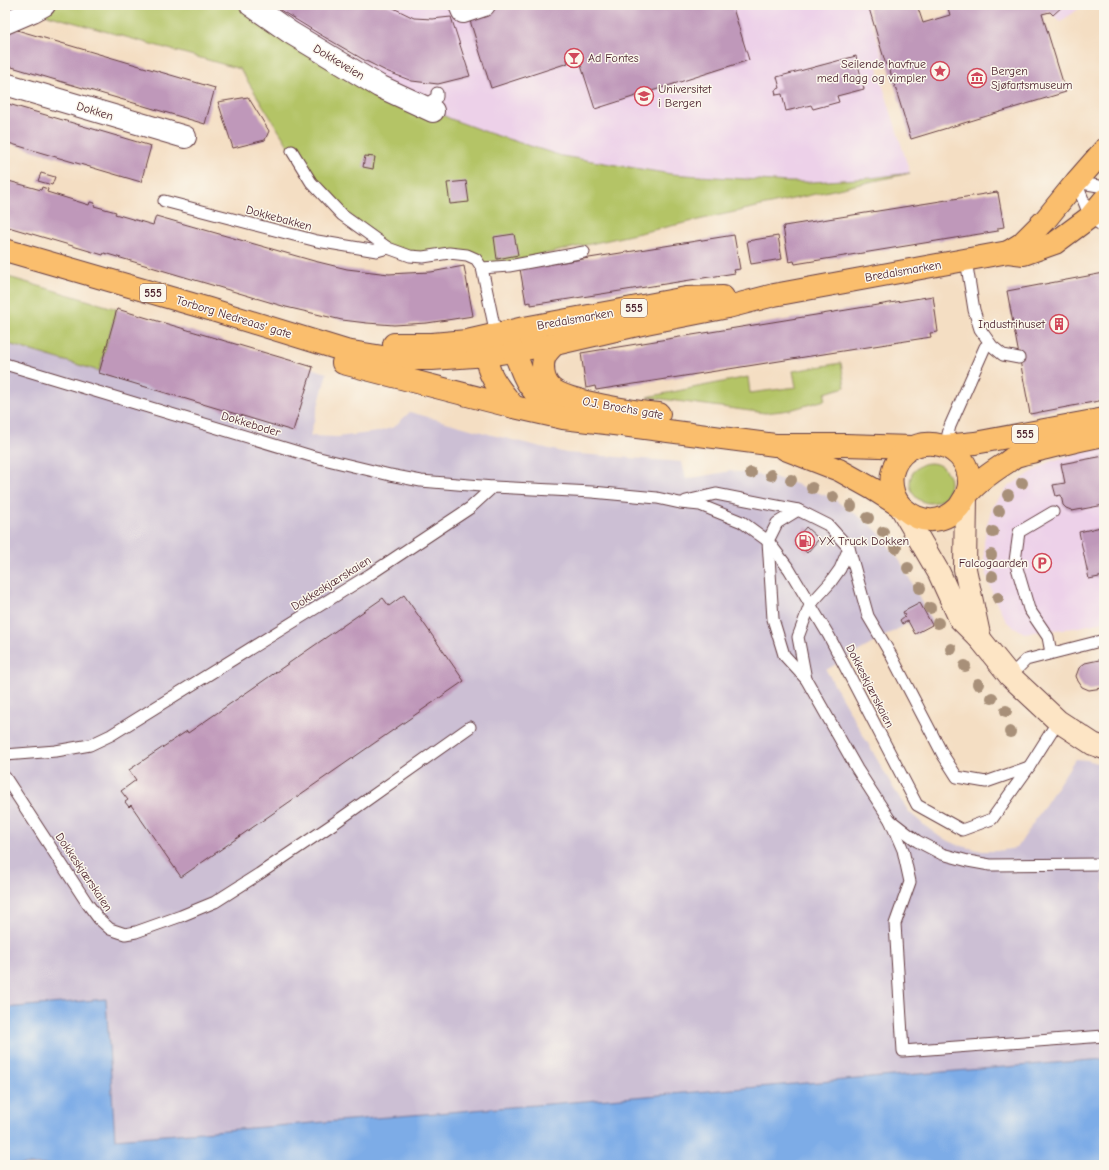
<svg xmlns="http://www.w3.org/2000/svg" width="1109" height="1170" viewBox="0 0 1109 1170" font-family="'Comic Neue',sans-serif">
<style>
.built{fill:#edd1e9}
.industrial{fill:#ccbfd4}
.green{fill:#b4c466;stroke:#7f7248}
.water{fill:#7dace7;stroke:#646689}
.building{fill:#bf98ba}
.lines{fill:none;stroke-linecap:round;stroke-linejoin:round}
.lane-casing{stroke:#643c42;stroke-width:13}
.street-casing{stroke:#643c42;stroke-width:24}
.secondary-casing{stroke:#643c42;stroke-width:24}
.highway-casing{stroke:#643c42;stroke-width:24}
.lane{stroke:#fff;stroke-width:11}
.street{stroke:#fff;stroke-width:22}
.secondary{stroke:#fde5c5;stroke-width:22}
.highway{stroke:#fabe6d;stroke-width:22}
.tree{fill:#a89079}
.labels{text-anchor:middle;stroke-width:3;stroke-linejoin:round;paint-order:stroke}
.shield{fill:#fbf7ec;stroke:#7f6065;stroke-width:1}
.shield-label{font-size:11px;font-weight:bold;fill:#4a1f2b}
.poi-label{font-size:12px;fill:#4a1f2b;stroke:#fbf7ec;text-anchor:start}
.street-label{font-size:12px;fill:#4a1f2b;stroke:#fbf7ec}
</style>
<rect width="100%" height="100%" fill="#fbf7ec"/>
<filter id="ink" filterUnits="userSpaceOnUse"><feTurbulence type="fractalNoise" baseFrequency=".025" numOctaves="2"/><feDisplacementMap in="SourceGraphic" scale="8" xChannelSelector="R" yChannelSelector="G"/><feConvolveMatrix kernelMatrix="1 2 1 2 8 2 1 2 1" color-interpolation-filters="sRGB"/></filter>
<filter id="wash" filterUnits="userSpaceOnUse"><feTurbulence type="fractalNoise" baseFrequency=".012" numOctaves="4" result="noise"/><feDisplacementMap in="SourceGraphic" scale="16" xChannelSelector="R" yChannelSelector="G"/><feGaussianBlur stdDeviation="0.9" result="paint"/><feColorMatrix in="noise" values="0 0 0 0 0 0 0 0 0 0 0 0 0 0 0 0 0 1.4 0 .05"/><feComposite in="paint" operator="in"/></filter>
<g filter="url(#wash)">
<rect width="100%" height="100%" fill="#f4dec3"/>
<g class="built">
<path d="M251 5H866L884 61 876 64 910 173 871 178 813 182H788L671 174 562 156 489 133 451 119 379 86Z"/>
<path d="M1043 5H1084L1060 22Z"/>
<path d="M1104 446V622L1074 628 1024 633 1007 622 994 598 987 576 984 556V542L987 524 993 506 1009 486 1051 461Z"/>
</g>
<path class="industrial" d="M117 309 327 373 310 436 337 437 378 432 394 427 410 412 492 435 566 453 682 462 686 479 731 471 765 476 784 480 809 489 832 498 871 525 881 535 902 564 933 624 915 635 908 623 826 670 894 789 909 812 924 825 940 837 958 845 982 851H997L1017 848 1075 759 1087 760 1104 765V1059L115 1139 106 999 5 1008V343L99 371Z"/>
<g class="green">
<path d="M44 5H251L379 86 451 119 489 133 562 156 671 174 788 182H813L871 178 910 173 482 268 476 259 423 257 388 248 311 182 240 69 33 11Z"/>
<path d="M5 276 117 309 99 371 5 343Z"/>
<path d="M841 363 845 387 825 393V400L790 410 765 413 647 397 748 377 750 393 796 387 793 371Z"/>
<circle cx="930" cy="483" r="20"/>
</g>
<path class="water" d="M106 999 115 1139 1104 1059V1165H5V1008Z"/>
<g id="blocks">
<g class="building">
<path d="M272 5H387L414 18 432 19 451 17 470 76 438 84 412 81 386 71 366 61 321 35Z"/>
<path d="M484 5H732L749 60 595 109 578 56 567 59 568 63 491 88 467 11Z"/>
<path d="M868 5H917L923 23 950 15 947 5H1064L1053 15 1050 12 1042 14 1066 92 911 139 888 64 886 65Z"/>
<path d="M10 28 215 88 205 124 5 65V44Z"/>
<path d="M856 56 864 89 837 96 839 102 813 109 811 105 786 111 782 94 776 95 775 90 780 88 777 77Z"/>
<path d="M248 97 269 131 265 140 233 148 218 102Z"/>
<path d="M5 103 151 146 141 182 5 142Z"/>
<path d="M365 156 375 157 373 169 363 167Z"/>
<path d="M41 173 55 177 52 185 38 181Z"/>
<path d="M5 180 41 190 42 187 48 189 47 192 89 205 90 202 95 203 94 206 116 212 115 214 153 225 156 216 314 261 347 269 389 274 408 273 431 272 464 266 473 316 427 323 394 325 367 323 342 320 286 307 104 253 103 255 5 226Z"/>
<path d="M466 181 469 202 450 204 447 183Z"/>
<path d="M997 192V193H998L1004 227 998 228V231L795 264 794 261 789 262 783 227H784V226Z"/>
<path d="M514 234 518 255 497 259 494 237Z"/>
<path d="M734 235 740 269 734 270 735 273 531 305V302L526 303 520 269Z"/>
<path d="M778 236 782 259 751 264 747 241Z"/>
<path d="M1104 273V400L1030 414 1007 291Z"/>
<path d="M933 296 938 332 930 333 931 337 596 390 595 386 586 388 581 353Z"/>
<path d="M117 309 313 367 293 431 99 373Z"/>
<path d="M1104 456V505L1072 511 1071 510 1066 508 1063 505 1061 495 1056 496 1053 485 1065 483 1061 464Z"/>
<path d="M1104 525V576L1089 579 1079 532 1101 527V526Z"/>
<path d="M806 527 819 539 807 553 794 541Z"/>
<path d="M404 595 464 681 181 877 131 805 129 807 125 802 128 800 121 791 136 780 129 770 187 731 188 733 383 598 389 606Z"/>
<path d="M920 603 932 625 915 634 908 621 902 624 900 620 905 616 903 612Z"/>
<path d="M1104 659V695H1103L1102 688 1089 690 1082 687 1078 681 1076 676 1079 668 1085 663Z"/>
</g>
</g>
</g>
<g filter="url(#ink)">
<use href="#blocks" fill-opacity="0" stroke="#643c42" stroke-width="1"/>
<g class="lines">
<defs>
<g id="lane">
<path d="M423 107 437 97V93"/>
<path d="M292 151 311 182 342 215 388 248 410 256 423 257 449 253 467 255 476 259 482 268 496 335"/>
<path d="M1076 182 1090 217 1104 227"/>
<path d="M1076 182 1104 187"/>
<path d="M164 201 317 241 377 251 388 248"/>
<path d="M966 260 974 310 980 329 992 346 1003 355 1019 358"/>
<path d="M482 268 509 266 584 252"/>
<path d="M5 364 311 456 390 475 421 481 493 487"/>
<path d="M945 446 950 426 985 347"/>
<path d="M686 501 716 494 798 510 828 525 849 548 868 616 891 655 943 755 957 777 986 782 1029 767"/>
<path d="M798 510 777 523 768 541 773 619 784 655 806 679 857 769 890 820 903 850 910 882 895 924 903 1051 1104 1036"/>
<path d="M1051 653 1048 637 1029 609 1015 561 1019 532 1053 512"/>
<path d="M1010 676 1026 660 1104 640"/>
<path d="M806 679 798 637 810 605 830 583 840 569 849 548"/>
<path d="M5 755 56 751 90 745 111 735 369 575 470 508 493 487 592 492 657 498 680 503 700 505 742 522 768 541 789 569 829 636 917 805 962 830 992 819 1029 767 1058 721"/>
<path d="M5 777 87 903 99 919 110 929 125 934 136 932 181 916 215 902 259 874 333 824 470 727"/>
<path d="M890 820 917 841 942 854 968 861 990 865 1104 864"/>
</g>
<g id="street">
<path d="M251 5 291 33 379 86 433 111"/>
<path d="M460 5 463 12 484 5"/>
<path d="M5 23 33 11 44 5"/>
<path d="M5 84 185 137"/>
</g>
<g id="secondary">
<path d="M966 496 965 569 980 639"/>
<path d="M900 506 939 573 960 619 980 639 1010 676 1058 721 1093 744 1104 748"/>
</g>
<g id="highway">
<path d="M5 250 209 309 346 351 395 359H432L488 355 555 344 646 323 728 307 774 295 1008 252 1024 254 1055 243 1090 217 1104 200"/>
<path d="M1008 252 1021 244 1046 219 1076 182 1104 150"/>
<path d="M503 340C515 348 518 363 524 376 530 390 544 403 558 407"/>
<path d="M493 342C492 345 489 349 488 354 483 372 504 394 514 407"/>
<path d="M394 344H432L467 341 524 328 686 298 723 297"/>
<path d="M555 344C551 348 547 352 545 356 541 366 543 381 551 388 566 402 637 412 659 414"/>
<path d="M343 363 514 407 563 418 614 424 775 445H845L913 447"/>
<path d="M945 446 975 443 1104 419"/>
<path d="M785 449 839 470 873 489 900 506"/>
<path d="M966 496C967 492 969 488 969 484 971 437 902 428 892 474 890 486 894 501 904 509 921 524 942 524 958 508 961 505 963 500 966 496 977 482 992 472 1006 463 1009 461 1012 458 1016 456 1024 453 1034 452 1042 449 1063 444 1083 439 1104 435"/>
</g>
</defs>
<use href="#lane" class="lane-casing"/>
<use href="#street" class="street-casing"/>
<use href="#secondary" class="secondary-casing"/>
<use href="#highway" class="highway-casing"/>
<use href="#lane" class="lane"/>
<use href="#street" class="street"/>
<use href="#secondary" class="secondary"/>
<use href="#highway" class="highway"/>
</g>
<g class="tree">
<circle cx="751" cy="473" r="6"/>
<circle cx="771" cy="475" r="6"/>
<circle cx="791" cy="480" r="6"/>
<circle cx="1022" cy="483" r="6"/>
<circle cx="812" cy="488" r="6"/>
<circle cx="1008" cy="495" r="6"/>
<circle cx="833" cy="497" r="6"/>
<circle cx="851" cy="506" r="6"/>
<circle cx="999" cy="511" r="6"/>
<circle cx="868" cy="518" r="6"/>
<circle cx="883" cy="532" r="6"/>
<circle cx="993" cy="532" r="6"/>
<circle cx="896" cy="548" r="6"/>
<circle cx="991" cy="555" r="6"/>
<circle cx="908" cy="568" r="6"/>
<circle cx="992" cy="576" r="6"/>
<circle cx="920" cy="588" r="6"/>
<circle cx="998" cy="598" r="6"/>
<circle cx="930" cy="608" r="6"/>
<circle cx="938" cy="623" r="6"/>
<circle cx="951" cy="649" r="6"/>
<circle cx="965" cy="666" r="6"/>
<circle cx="978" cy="684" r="6"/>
<circle cx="992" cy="698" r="6"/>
<circle cx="1006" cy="711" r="6"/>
<circle cx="1010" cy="732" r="6"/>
</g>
</g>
<defs>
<symbol id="bar-ring" viewBox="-11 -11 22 22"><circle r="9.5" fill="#fbf7ec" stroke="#d1495b" stroke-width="1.5"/><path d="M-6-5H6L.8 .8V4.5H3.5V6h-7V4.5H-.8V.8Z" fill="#d1495b"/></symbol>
<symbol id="sight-ring" viewBox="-11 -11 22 22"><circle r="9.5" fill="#fbf7ec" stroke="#d1495b" stroke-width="1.5"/><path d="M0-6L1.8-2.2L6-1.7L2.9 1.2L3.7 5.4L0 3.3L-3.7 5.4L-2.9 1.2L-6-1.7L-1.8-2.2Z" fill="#d1495b"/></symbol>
<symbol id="museum-ring" viewBox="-11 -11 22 22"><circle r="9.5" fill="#fbf7ec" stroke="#d1495b" stroke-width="1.5"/><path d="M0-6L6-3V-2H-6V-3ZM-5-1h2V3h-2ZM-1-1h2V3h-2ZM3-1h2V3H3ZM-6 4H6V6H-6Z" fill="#d1495b"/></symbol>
<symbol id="university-ring" viewBox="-11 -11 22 22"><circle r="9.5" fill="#fbf7ec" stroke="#d1495b" stroke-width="1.5"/><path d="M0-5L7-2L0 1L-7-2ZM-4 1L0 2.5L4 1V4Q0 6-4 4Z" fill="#d1495b"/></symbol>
<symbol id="building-ring" viewBox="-11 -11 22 22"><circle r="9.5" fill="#fbf7ec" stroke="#d1495b" stroke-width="1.5"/><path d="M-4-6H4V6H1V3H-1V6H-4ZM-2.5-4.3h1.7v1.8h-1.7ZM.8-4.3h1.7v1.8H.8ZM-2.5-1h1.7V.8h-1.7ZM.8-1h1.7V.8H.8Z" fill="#d1495b"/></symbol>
<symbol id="fuel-ring" viewBox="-11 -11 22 22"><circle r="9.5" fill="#fbf7ec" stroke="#d1495b" stroke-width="1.5"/><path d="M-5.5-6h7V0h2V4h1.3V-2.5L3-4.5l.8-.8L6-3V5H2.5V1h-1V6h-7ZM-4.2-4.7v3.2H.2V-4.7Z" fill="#d1495b"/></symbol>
<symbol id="parking-ring" viewBox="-11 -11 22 22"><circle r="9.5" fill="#fbf7ec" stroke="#d1495b" stroke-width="1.5"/><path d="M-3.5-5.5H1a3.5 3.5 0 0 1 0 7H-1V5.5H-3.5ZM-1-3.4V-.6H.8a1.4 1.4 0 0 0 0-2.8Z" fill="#d1495b"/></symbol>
</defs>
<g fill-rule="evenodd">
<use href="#bar-ring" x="563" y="47" width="22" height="22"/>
<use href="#sight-ring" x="929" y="60" width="22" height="22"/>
<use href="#museum-ring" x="966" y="67" width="22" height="22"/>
<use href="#university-ring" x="633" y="85" width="22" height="22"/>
<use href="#building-ring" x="1048" y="313" width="22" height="22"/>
<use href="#fuel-ring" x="794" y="530" width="22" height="22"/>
<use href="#parking-ring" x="1031" y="552" width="22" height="22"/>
</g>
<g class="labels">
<g class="shield">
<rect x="140" y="284" width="26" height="18" rx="3"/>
<rect x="621" y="299" width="26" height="18" rx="3"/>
<rect x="1012" y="425" width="26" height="18" rx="3"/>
</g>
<g class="shield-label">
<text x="153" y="297">555</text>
<text x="634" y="312">555</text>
<text x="1025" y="438">555</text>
</g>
<g class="poi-label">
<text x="588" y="62">Ad Fontes</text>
<text x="926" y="68" text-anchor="end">Seilende havfrue<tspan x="926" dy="14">med flagg og vimpler</tspan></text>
<text x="991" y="75">Bergen<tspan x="991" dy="14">Sjøfartsmuseum</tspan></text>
<text x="658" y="93">Universitet<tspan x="658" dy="14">i Bergen</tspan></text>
<text x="1045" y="328" text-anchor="end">Industrihuset</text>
<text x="819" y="545">YX Truck Dokken</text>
<text x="1028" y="567" text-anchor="end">Falcogaarden</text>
</g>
<g class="street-label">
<text transform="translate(339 62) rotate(31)" y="4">Dokkeveien</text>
<text transform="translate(95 111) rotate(17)" y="4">Dokken</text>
<text transform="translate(279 218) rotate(15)" y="4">Dokkebakken</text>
<text transform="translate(903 271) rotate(-10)" y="4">Bredalsmarken</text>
<text transform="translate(234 317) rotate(17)" y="4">Torborg Nedreaas' gate</text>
<text transform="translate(575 319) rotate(-10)" y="4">Bredalsmarken</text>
<text transform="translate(623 408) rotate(10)" y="4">O.J. Brochs gate</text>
<text transform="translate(251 424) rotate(17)" y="4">Dokkeboder</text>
<text transform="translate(331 583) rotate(-32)" y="4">Dokkeskjærskaien</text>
<text transform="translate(870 686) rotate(63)" y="4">Dokkeskjærskaien</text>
<text transform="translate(84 872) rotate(56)" y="4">Dokkeskjærskaien</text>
</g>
</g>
<rect width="1109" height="1170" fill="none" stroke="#fbf7ec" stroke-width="20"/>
</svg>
